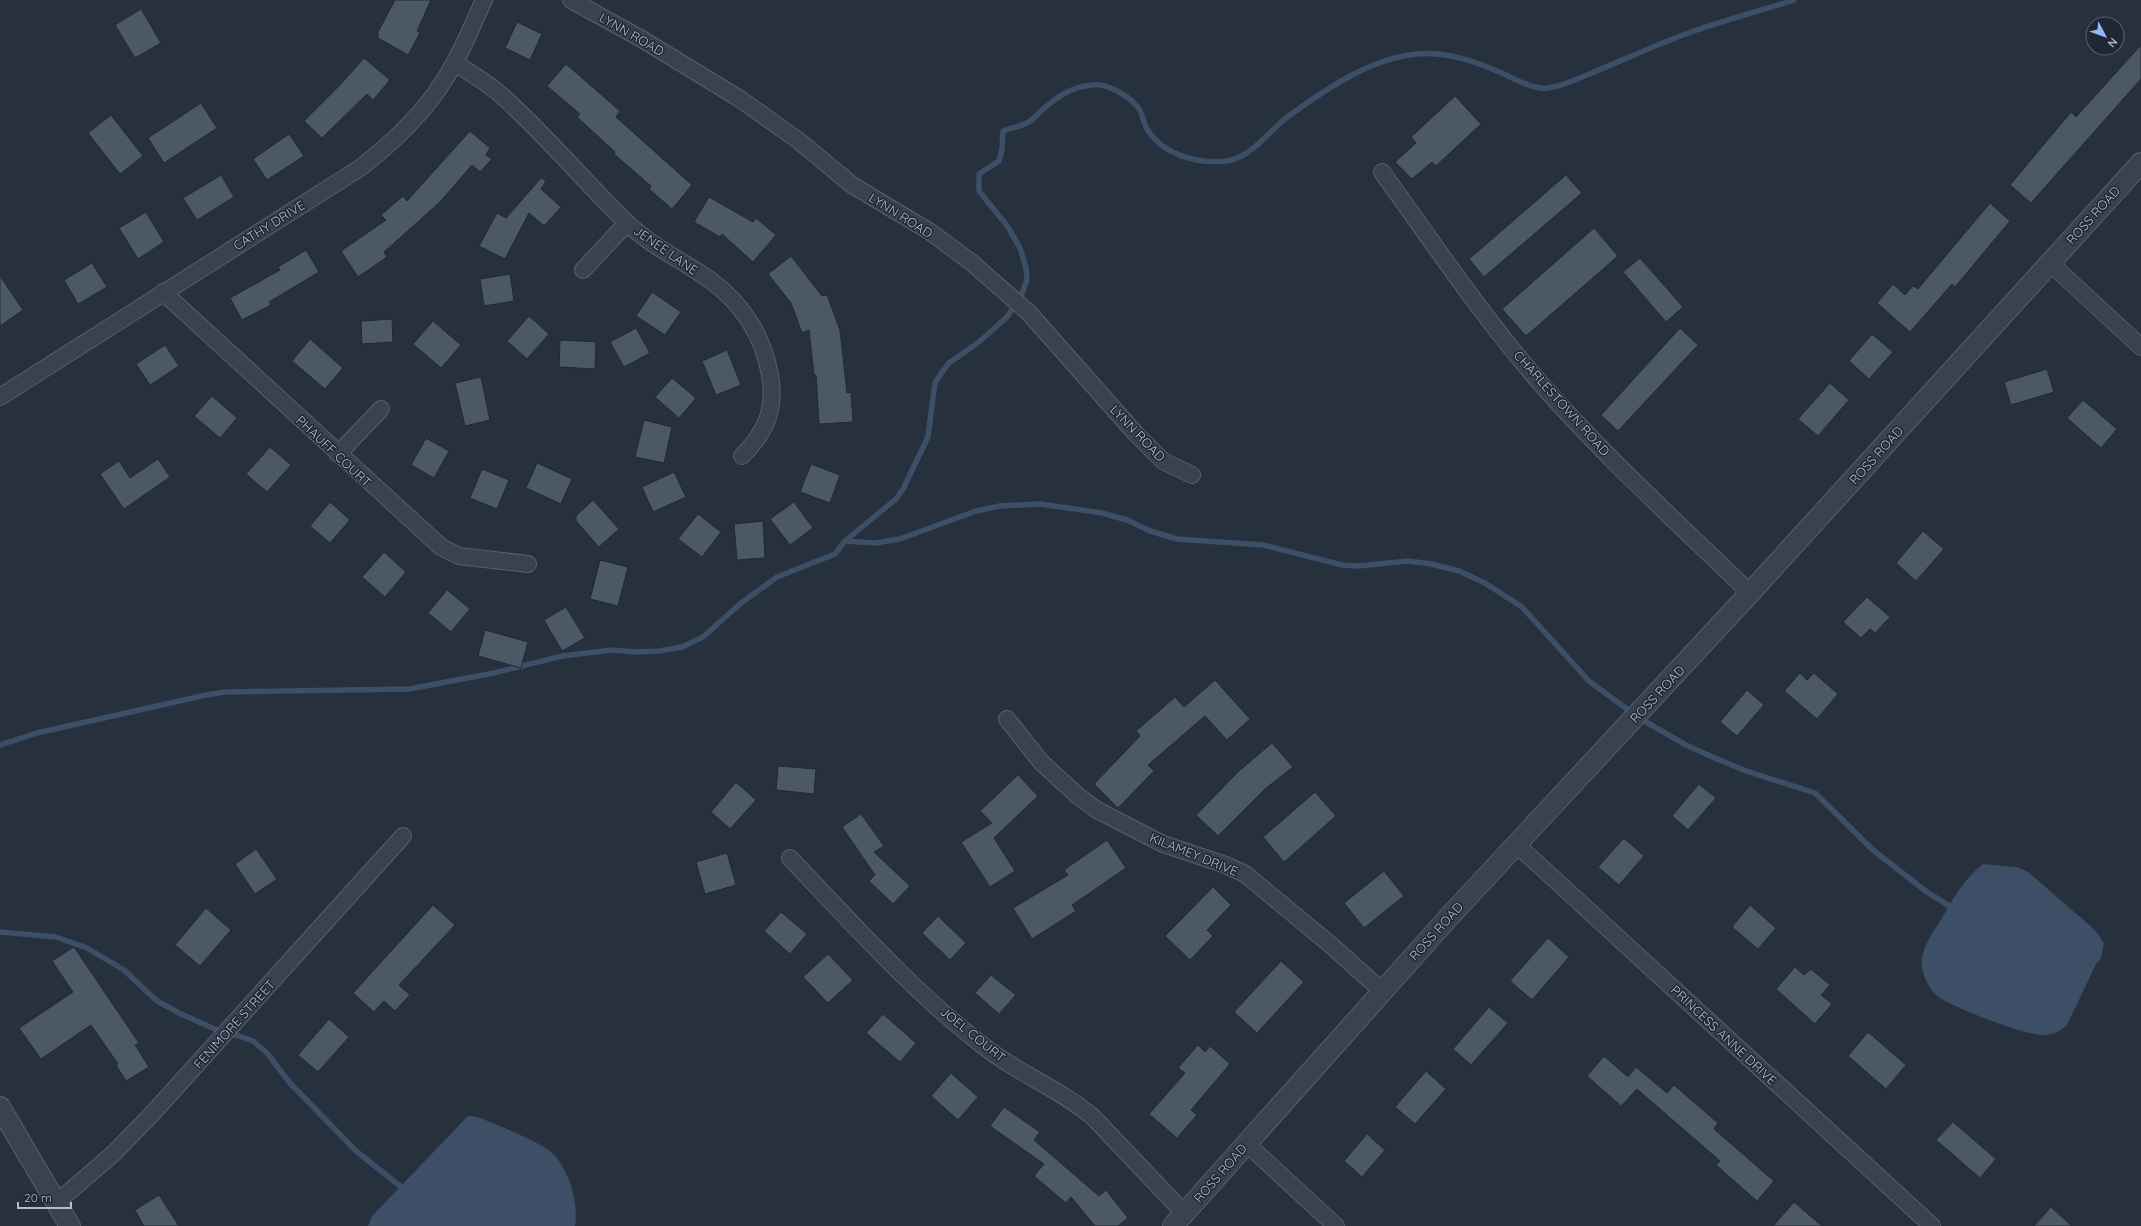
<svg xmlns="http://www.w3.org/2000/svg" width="2141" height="1226" viewBox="0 0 2141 1226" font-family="Quicksand,sans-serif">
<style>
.water{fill:#3c4f66}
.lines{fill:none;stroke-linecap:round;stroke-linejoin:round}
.stream{stroke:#3c4f66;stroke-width:5.5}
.building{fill:#4c5866;stroke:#202935}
.minor-casing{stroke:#57606b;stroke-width:18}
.tertiary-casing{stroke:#57606b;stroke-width:22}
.minor{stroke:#39424e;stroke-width:16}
.tertiary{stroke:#39424e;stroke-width:20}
.labels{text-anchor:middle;stroke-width:3;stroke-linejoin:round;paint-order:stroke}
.street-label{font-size:13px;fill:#b6bdc8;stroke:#1e2733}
</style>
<rect width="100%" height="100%" fill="#26313d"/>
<g class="water">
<path d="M1983 864 2017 867 2028 872 2095 930 2104 943 2101 958 2096 964 2067 1025C2061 1031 2053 1035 2043 1035 2027 1036 1948 1006 1936 995 1929 988 1924 977 1922 968 1919 951 1933 932 1942 918 1954 897 1964 879 1983 864Z"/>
<path d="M468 1116C479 1115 491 1123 502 1127 514 1132 542 1144 551 1152 569 1168 579 1203 575 1226H368L372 1216Z"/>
</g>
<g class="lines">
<g class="stream">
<path d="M845 541 875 543 900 539 976 511 1000 506 1040 504 1102 513 1127 520 1150 531 1177 539 1263 545 1342 565 1358 566 1408 561 1431 564 1459 571 1485 583 1522 607 1589 681 1639 718 1686 745 1717 759 1746 771 1815 793 1873 850 1927 892 1954 909"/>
<path d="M0 745 37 733 206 695 225 692 409 689 494 673 562 656 612 650 636 652 659 651 682 647 703 637 741 603 777 577 835 554 845 541 896 499 903 489 928 437 935 383 942 372 949 363 979 342 1007 317 1021 296 1027 280 1026 268 1020 248 1008 227 979 191V174L999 161 1002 149 1003 131C1011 128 1022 126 1029 122 1033 119 1038 114 1042 110 1058 96 1071 87 1093 85 1106 83 1127 95 1136 105 1142 110 1143 122 1147 129 1163 155 1197 164 1226 161 1251 159 1270 129 1290 115 1325 90 1365 62 1409 55 1441 49 1475 61 1504 74 1515 79 1528 87 1541 88 1555 90 1579 78 1592 73 1625 59 1658 44 1691 32 1725 20 1760 11 1794 0"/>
<path d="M0 932 56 937 87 948 124 970 157 1001 179 1013 219 1031 239 1036 253 1041 267 1053 289 1082 356 1151 400 1186 406 1189"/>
</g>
</g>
<g class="building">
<path d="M395 0H431L417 31 420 33 408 55 378 38V32Z"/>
<path d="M141 9 161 43 135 58 115 25Z"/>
<path d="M517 22 542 34 530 60 505 48Z"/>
<path d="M2141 45V79L2031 203 2010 185 2071 112 2076 117Z"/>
<path d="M364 58 390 80 373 100 367 94 322 138 304 121 340 85Z"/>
<path d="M566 64 620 111 616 117 692 185 672 209 649 189 651 186 614 154 615 152 577 117 580 114 547 86Z"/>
<path d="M1455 96 1481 124 1436 166 1432 162 1412 179 1395 162 1416 143 1411 137Z"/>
<path d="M201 103 217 128 164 163 148 138Z"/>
<path d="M111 115 143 156 120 174 88 133Z"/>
<path d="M470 131 490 148 486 155 492 159 480 172 472 165 440 202 384 252 387 257 358 277 341 251 386 220 381 215 403 196 407 201Z"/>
<path d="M289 134 304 156 267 180 253 159Z"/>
<path d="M221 175 234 197 197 220 183 198Z"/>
<path d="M1566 175 1582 193 1484 277 1469 259Z"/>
<path d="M541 178 546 181 541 189 561 207 544 226 529 213 505 259 479 246 497 213 506 218Z"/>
<path d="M709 197 753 222 756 218 776 235 753 262 722 234 720 237 694 222Z"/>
<path d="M1990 203 2010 221 1955 287 1952 284 1910 332 1877 303 1893 284 1905 295 1913 286 1918 289Z"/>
<path d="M146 212 164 242 138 259 119 228Z"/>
<path d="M1594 228 1618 256 1526 336 1502 309Z"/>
<path d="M306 250 319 272 269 302 271 305 242 320 230 298 280 270 278 267Z"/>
<path d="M791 256 822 296 827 295 840 330 847 393 851 392 853 422 819 424 816 375H814L809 330 802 333 791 303 768 274Z"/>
<path d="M1640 258 1683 307 1666 322 1623 272Z"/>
<path d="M92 263 107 287 78 304 64 280Z"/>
<path d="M510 274 514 301 484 306 480 279Z"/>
<path d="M0 276 23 310 0 326Z"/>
<path d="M652 292 681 312 665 335 636 316Z"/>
<path d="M529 316 549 334 527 359 507 341Z"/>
<path d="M392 319 393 342 362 344 361 321Z"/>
<path d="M433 321 461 345 441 368 413 344Z"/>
<path d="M636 328 650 353 624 367 610 342Z"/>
<path d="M1680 328 1698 345 1618 431 1601 415Z"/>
<path d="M1872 334 1893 352 1869 379 1849 361Z"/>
<path d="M310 339 343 368 325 389 292 361Z"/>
<path d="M560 340 596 342 595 369 559 367Z"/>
<path d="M165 345 179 366 150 385 136 364Z"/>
<path d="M727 350 741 385 716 395 702 361Z"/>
<path d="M2047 369 2054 392 2011 405 2004 382Z"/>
<path d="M481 377 490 420 465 426 455 383Z"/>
<path d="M672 378 696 398 679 418 655 397Z"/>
<path d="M1830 383 1849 400 1818 436 1798 419Z"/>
<path d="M212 396 237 418 220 438 194 416Z"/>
<path d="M2083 400 2117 429 2101 448 2067 418Z"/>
<path d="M644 420 672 427 664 463 635 457Z"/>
<path d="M426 438 449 451 434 478 411 465Z"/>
<path d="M270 447 291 465 267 492 246 474Z"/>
<path d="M158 459 170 477 124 509 100 474 119 461 130 478Z"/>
<path d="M537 463 572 479 561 504 526 488Z"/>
<path d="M811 464 840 475 830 503 800 492Z"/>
<path d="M482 469 509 480 497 509 470 498Z"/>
<path d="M674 472 686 497 653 512 642 487Z"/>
<path d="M593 500 619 529 599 547 576 521V516Z"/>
<path d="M330 502 350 520 330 543 310 526Z"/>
<path d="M794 502 813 528 790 545 770 519Z"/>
<path d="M698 514 721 532 702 557 678 539Z"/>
<path d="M763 521 765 558 737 560 734 524Z"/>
<path d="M1923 531 1944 549 1916 581 1896 563Z"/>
<path d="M384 552 406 572 385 597 362 577Z"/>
<path d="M600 560 628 567 618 606 590 599Z"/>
<path d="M447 590 470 609 451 632 428 613Z"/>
<path d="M1867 597 1890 617 1875 633 1870 629 1861 638 1843 622Z"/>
<path d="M566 607 585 638 562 651 544 620Z"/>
<path d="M485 630 528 642 521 668 478 656Z"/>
<path d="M1800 673 1807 680 1814 673 1838 694 1817 719 1784 691Z"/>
<path d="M1215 680 1250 719 1227 740 1205 716 1148 765 1154 771 1118 808 1094 784 1140 736 1136 731 1175 697 1184 707Z"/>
<path d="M1747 690 1764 705 1737 736 1720 722Z"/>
<path d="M1272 743 1293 767 1265 789 1218 836 1196 815 1239 771Z"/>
<path d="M778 766 816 769 814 794 776 790Z"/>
<path d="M1018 775 1038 796 994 838 1015 871 990 887 961 842 992 823 980 811Z"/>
<path d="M736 782 756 800 730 829 711 812Z"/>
<path d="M1699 784 1716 798 1688 830 1672 816Z"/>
<path d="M1315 792 1336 816 1284 862 1263 837Z"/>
<path d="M861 814 884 846 874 852 910 886 893 904 869 881 875 875 842 827Z"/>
<path d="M1624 838 1644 856 1619 885 1598 867Z"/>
<path d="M1107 840 1126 868 1072 905 1076 911 1032 939 1013 908 1068 875 1064 870Z"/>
<path d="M256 849 277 879 255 894 235 864Z"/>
<path d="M727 853 736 885 705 894 696 862Z"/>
<path d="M1384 871 1404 896 1364 928 1344 903Z"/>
<path d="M1213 887 1231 905 1207 930 1213 936 1190 960 1165 936Z"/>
<path d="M433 905 455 925 399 985 410 995 395 1011 384 1001 374 1012 353 993Z"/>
<path d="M1750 905 1776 928 1758 949 1732 927Z"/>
<path d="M206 908 231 930 200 966 175 945Z"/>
<path d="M781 912 807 934 790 954 764 931Z"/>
<path d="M938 916 966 943 950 960 922 933Z"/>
<path d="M1548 938 1569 957 1532 1000 1510 981Z"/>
<path d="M74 947 139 1043 135 1045 149 1067 126 1081 116 1065 118 1064 91 1025 41 1059 19 1028 73 992 52 961Z"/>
<path d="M828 954 853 980 828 1003 803 977Z"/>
<path d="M1281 961 1304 982 1257 1033 1234 1012Z"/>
<path d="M1795 967 1804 975 1811 969 1830 985 1821 995 1832 1004 1815 1024 1776 989Z"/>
<path d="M991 975 1016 995 999 1014 975 993Z"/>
<path d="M1489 1007 1508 1023 1471 1065 1453 1049Z"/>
<path d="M883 1014 916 1043 900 1062 866 1033Z"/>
<path d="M329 1019 349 1037 318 1072 298 1055Z"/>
<path d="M1868 1032 1906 1065 1886 1089 1848 1056Z"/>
<path d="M1198 1045 1205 1052 1210 1046 1230 1064 1191 1110 1197 1115 1177 1138 1149 1114 1185 1073 1178 1068Z"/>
<path d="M1604 1056 1628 1077 1636 1067 1667 1093 1674 1085 1718 1123 1714 1129 1774 1181 1757 1201 1716 1165 1720 1161 1637 1089 1621 1106 1587 1076Z"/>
<path d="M1426 1071 1446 1089 1415 1124 1395 1107Z"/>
<path d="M951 1073 978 1097 958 1120 931 1096Z"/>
<path d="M1004 1107 1040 1132 1034 1140 1099 1196 1106 1190 1128 1218 1118 1226H1095L1071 1197 1066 1203 1034 1176 1044 1164 990 1126Z"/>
<path d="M1953 1122 1996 1159 1980 1178 1936 1140Z"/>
<path d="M1367 1134 1385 1150 1362 1177 1344 1161Z"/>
<path d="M159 1195 179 1226H144L135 1210Z"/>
<path d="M1794 1202 1822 1226H1773Z"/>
<path d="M2051 1207 2072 1226H2034Z"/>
</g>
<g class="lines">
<defs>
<g id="minor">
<path d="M571 0 640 38 740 99 799 141 852 185 929 231 971 262 1029 313 1136 434 1163 461 1192 475"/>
<path d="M455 63C470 73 486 82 500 94 544 133 583 180 625 221 650 246 682 260 710 280 742 303 763 336 770 375 776 409 766 432 742 456"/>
<path d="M1382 172C1434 244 1484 319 1542 385 1607 459 1680 525 1750 593"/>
<path d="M2050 263 2141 347"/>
<path d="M583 270 627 223"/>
<path d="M163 292 441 547 459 556 528 564"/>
<path d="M0 397 360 168C391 144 422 115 443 82 460 57 471 28 484 0"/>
<path d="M338 454 381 409"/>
<path d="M1007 719 1041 762 1078 796 1097 810 1163 844 1226 865 1245 874 1332 946 1382 991"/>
<path d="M1516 844 1932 1226"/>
<path d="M790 858C852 923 914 993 986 1048 1019 1074 1060 1089 1093 1117L1184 1213"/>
<path d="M1246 1143 1336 1226"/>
<path d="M56 1203 113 1154 152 1114 403 836"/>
</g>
<g id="tertiary">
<path d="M0 1107 70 1226"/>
<path d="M1173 1226 1448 918 1750 593 2141 163"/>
</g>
</defs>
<use href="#minor" class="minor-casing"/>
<use href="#tertiary" class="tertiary-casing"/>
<use href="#minor" class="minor"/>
<use href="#tertiary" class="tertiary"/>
</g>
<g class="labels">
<g class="street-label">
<text transform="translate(632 34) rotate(30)" y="5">LYNN ROAD</text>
<text transform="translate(901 215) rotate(32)" y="5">LYNN ROAD</text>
<text transform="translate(2093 215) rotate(-48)" y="5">ROSS ROAD</text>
<text transform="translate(269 225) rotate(-32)" y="5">CATHY DRIVE</text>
<text transform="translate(666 250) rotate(35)" y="5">JENEE LANE</text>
<text transform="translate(1562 403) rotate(48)" y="5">CHARLESTOWN ROAD</text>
<text transform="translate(1138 433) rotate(46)" y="5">LYNN ROAD</text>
<text transform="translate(334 451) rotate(43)" y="5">PHAUFF COURT</text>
<text transform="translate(1876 455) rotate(-48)" y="5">ROSS ROAD</text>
<text transform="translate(1657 694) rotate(-47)" y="5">ROSS ROAD</text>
<text transform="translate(1194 854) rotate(22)" y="5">KILAMEY DRIVE</text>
<text transform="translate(1436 931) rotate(-48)" y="5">ROSS ROAD</text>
<text transform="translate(234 1024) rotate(-48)" y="5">FENIMORE STREET</text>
<text transform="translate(973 1034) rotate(39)" y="5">JOEL COURT</text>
<text transform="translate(1724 1035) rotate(43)" y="5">PRINCESS ANNE DRIVE</text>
<text transform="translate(1220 1173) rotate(-49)" y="5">ROSS ROAD</text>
</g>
</g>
<g transform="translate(2105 36) rotate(131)"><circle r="19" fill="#1e2733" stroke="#5b636f"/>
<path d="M0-3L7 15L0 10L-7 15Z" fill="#90b9f3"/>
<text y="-6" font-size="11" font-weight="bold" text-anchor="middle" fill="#b6bdc8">N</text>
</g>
<path d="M18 1202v6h53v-6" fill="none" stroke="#b6bdc8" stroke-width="2"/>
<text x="24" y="1202" font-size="12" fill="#b6bdc8" stroke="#1e2733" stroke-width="3" paint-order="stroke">20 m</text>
</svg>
